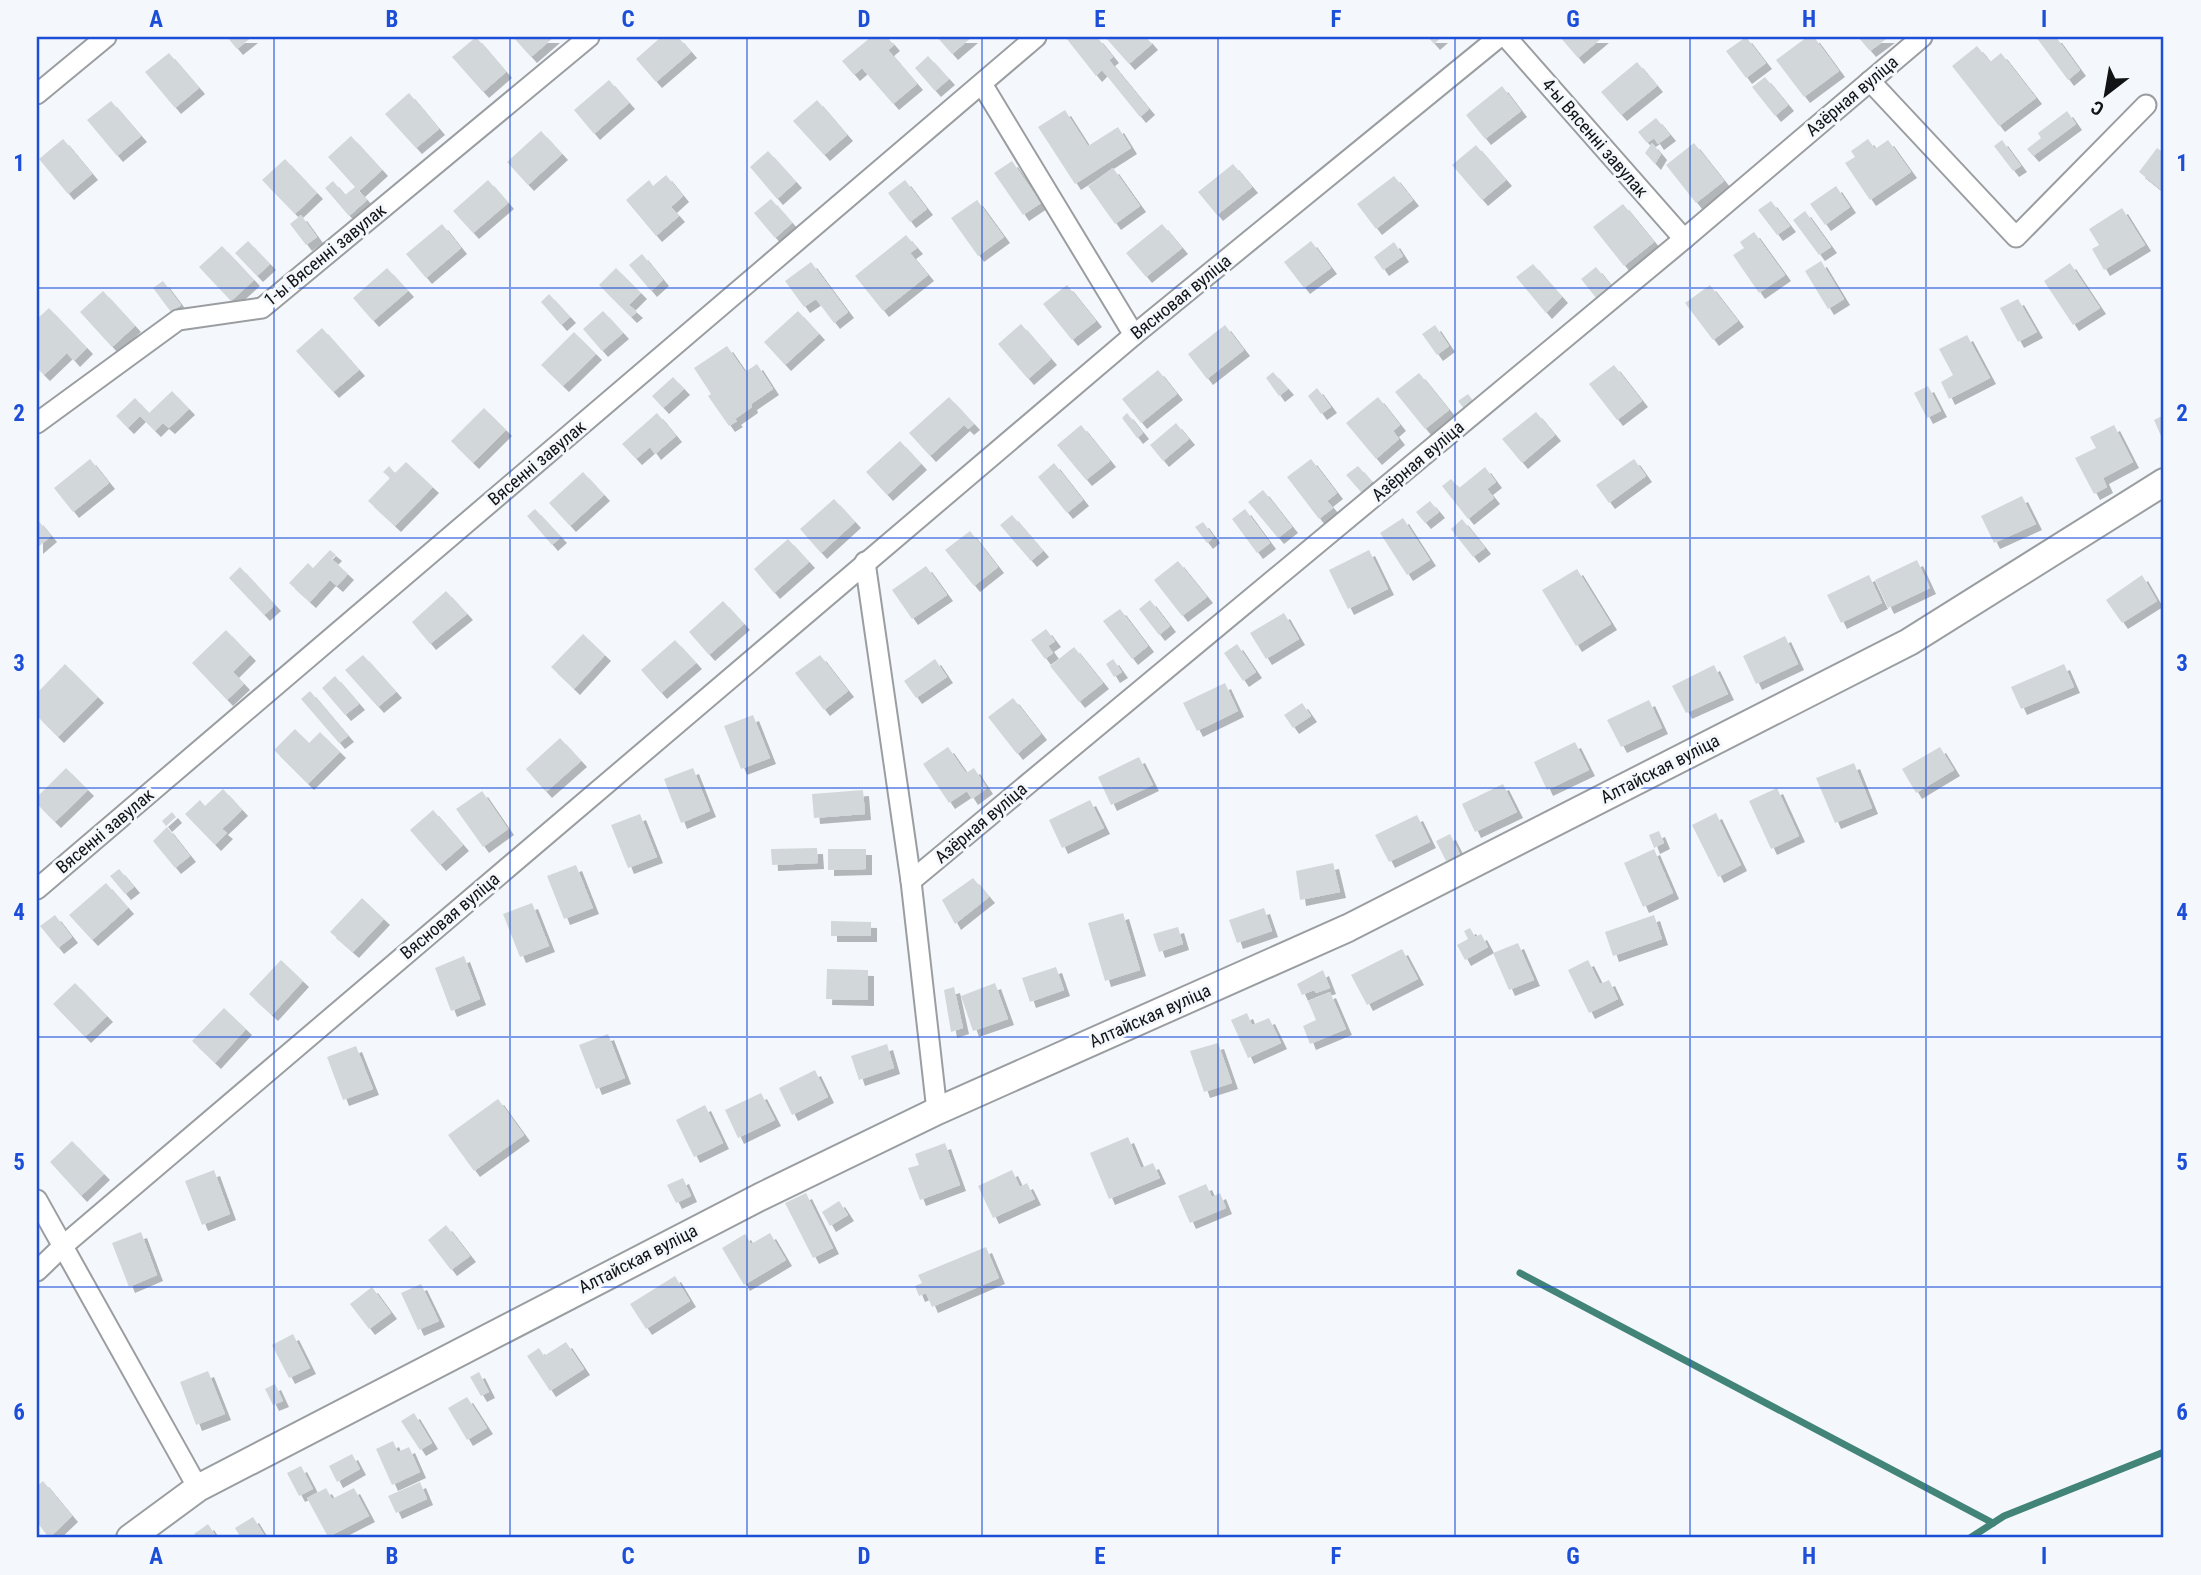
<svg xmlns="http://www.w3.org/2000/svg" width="2201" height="1575" viewBox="0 0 2201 1575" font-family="'Roboto Condensed',sans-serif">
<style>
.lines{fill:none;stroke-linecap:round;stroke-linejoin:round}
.stream{stroke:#438478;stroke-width:7}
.building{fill:#d2d8da;filter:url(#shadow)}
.street-casing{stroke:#9a9ea1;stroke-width:23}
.secondary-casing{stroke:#9a9ea1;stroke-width:30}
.street{stroke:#fff;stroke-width:19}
.secondary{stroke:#fff;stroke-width:26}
.grid{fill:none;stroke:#1d4ed8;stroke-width:2;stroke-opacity:0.55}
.labels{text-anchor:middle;stroke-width:6;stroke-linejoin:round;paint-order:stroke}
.street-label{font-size:18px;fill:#121314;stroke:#f4f8fc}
.neatline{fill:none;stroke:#1d4ed8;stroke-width:2.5}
.grid-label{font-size:23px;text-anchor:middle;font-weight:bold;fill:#1d4ed8}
</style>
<defs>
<filter id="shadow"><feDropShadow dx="6" dy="6" stdDeviation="0" flood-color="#0004"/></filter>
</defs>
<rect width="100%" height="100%" fill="#f4f8fc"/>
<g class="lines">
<g class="stream">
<path d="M1520 1273 1993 1523"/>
<path d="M1970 1538 2004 1516 2164 1452"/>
</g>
</g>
<g class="building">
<path d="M227 37H252L237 49Z"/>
<path d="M476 37 506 72 483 92 452 57Z"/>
<path d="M513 37H554L531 57Z"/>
<path d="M661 37H678L691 52 656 82 636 59Z"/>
<path d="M871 37H887L894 45 888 50 917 84 893 104 862 68 854 75 842 61Z"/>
<path d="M937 37H972L952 54Z"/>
<path d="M1068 37H1097L1113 57 1109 60 1149 109 1140 117 1102 70 1096 76 1066 38Z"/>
<path d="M1105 37H1146L1152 44 1129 64Z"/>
<path d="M1428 37H1442L1434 44Z"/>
<path d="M1560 37H1603L1578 58Z"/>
<path d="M1746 37 1766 63 1746 78 1726 51Z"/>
<path d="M1807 37H1814L1839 71 1804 97 1776 60Z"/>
<path d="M1858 37H1889L1870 51Z"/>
<path d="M2036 37H2056L2080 70 2068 80Z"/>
<path d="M1977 46 1990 62 2001 53 2036 98 1999 126 1952 66Z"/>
<path d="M169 53 199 88 175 108 145 72Z"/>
<path d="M928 56 949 79 935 91 915 68Z"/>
<path d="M1637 62 1657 86 1621 115 1601 92Z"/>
<path d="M1765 77 1788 105 1775 116 1752 87Z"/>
<path d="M609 80 629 103 594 134 574 110Z"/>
<path d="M1502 86 1521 111 1485 139 1466 115Z"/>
<path d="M409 93 439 129 416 148 385 114Z"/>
<path d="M817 100 847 135 824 155 793 121Z"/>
<path d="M111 101 141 136 117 156 87 120Z"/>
<path d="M1065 110 1088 146 1118 127 1131 148 1075 184 1038 127Z"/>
<path d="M2067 111 2076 124 2033 156 2027 149 2041 138 2038 133Z"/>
<path d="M1656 118 1670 135 1658 144 1654 138 1647 143 1638 132Z"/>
<path d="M541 131 562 154 528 185 507 162Z"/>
<path d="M351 136 382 170 359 191 367 200 349 216 325 188 333 181 345 195 355 187 328 157Z"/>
<path d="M63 139 92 174 68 194 39 159Z"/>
<path d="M1868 139 1875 149 1888 140 1911 172 1870 200 1845 163 1855 157 1851 151Z"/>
<path d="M2002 140 2021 166 2013 171 1994 146Z"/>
<path d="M1652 143 1661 154 1655 164 1645 153Z"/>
<path d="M1694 143 1724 181 1696 203 1666 165Z"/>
<path d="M1476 145 1506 180 1482 200 1452 165Z"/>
<path d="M2157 148 2164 153V192L2139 172Z"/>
<path d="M768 151 796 182 777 199 750 167Z"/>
<path d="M285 159 317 193 295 214 262 180Z"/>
<path d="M1012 161 1041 203 1023 215 994 173Z"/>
<path d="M1233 164 1252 187 1217 215 1198 192Z"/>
<path d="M1113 168 1140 206 1115 224 1088 186Z"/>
<path d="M666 175 683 196 671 207 679 216 656 236 626 200 649 180 653 186Z"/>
<path d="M1394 176 1413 200 1376 229 1357 204Z"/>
<path d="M488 180 508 203 473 233 453 211Z"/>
<path d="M905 180 927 209 910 222 888 193Z"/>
<path d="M1836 186 1850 207 1825 225 1810 204Z"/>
<path d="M771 199 792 223 775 238 754 213Z"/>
<path d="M977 200 1004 237 978 256 951 218Z"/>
<path d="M1771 201 1790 226 1777 235 1758 210Z"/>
<path d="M1623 204 1654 242 1624 266 1593 227Z"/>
<path d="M2122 208 2145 245 2104 270 2092 249 2099 245 2089 229Z"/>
<path d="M1805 211 1831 247 1819 255 1793 220Z"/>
<path d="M301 215 317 237 306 245 290 224Z"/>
<path d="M442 224 461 248 426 278 406 254Z"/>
<path d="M1162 224 1182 248 1146 277 1126 253Z"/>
<path d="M1754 232 1785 275 1759 293 1733 255 1744 248 1740 242Z"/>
<path d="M906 235 917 248 910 253 928 275 883 311 855 276Z"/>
<path d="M248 241 270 264 257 276 235 253Z"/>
<path d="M1311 241 1331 268 1304 288 1284 262Z"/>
<path d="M1394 242 1403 256 1383 270 1374 257Z"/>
<path d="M222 246 254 280 231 301 199 267Z"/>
<path d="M642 254 663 280 651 291 629 265Z"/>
<path d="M1821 261 1844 299 1828 309 1805 271Z"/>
<path d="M811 262 848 312 834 323 816 299 804 307 785 281Z"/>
<path d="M2070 263 2100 308 2073 325 2044 281Z"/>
<path d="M1533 264 1562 297 1546 313 1516 277Z"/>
<path d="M1596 267 1612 287 1597 299 1581 279Z"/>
<path d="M387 268 408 291 373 321 353 298Z"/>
<path d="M616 268 641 293 629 305 637 312 631 317 599 285Z"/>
<path d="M163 281 181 305 171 312 153 288Z"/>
<path d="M1067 285 1096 321 1072 340 1043 304Z"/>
<path d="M1710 285 1738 321 1713 340 1685 303Z"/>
<path d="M103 291 135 326 112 347 80 312Z"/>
<path d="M549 294 570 317 561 325 541 302Z"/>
<path d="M2018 299 2037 332 2018 342 2000 308Z"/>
<path d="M49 308 87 348 74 361 67 353 44 375 37 368V319Z"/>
<path d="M603 311 623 333 602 351 583 329Z"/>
<path d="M798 311 819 334 785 365 764 342Z"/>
<path d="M1021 324 1051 359 1028 379 998 344Z"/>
<path d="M1225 325 1244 350 1207 379 1188 354Z"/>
<path d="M1435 325 1449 346 1437 355 1422 334Z"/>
<path d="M322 328 359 370 333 392 296 351Z"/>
<path d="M574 332 596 354 563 386 541 365Z"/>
<path d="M1967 335 1990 378 1949 399 1941 382 1953 375 1939 349Z"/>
<path d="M727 346 745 372 757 364 773 389 751 404 752 407 735 419 737 421 729 426 708 396 711 394 694 368Z"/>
<path d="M1614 365 1642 401 1617 420 1589 384Z"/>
<path d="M1158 370 1177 394 1141 423 1122 399Z"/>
<path d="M1273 372 1288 389 1279 396 1266 378Z"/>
<path d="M1419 373 1449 410 1425 429 1395 392Z"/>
<path d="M673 377 684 389 663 408 652 396Z"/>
<path d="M1928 386 1941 411 1927 418 1914 393Z"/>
<path d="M1317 388 1331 407 1321 414 1308 396Z"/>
<path d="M172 391 189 409 169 428 163 423 155 431 140 416 128 428 116 416 135 398 149 413Z"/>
<path d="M1468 394 1474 402 1465 410 1458 401Z"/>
<path d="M949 397 974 424 968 429 964 425 930 456 909 433Z"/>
<path d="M1378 397 1400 425 1393 431 1399 439 1376 459 1346 423Z"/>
<path d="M484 408 506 430 473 463 451 441Z"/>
<path d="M1536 412 1555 435 1522 463 1502 439Z"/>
<path d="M657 413 676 436 655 454 650 447 636 459 622 444Z"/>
<path d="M1127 413 1143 433 1137 438 1122 418Z"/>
<path d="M2164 415V443L2154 420Z"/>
<path d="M1176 423 1189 439 1163 461 1150 445Z"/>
<path d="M1081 425 1110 461 1086 480 1057 445Z"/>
<path d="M2114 425 2133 462 2103 478 2107 487 2094 494 2075 458 2096 448 2090 437Z"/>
<path d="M900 441 921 464 887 495 866 472Z"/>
<path d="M90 459 109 483 73 512 54 488Z"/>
<path d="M1311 459 1337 493 1327 501 1333 508 1319 519 1287 477Z"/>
<path d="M1634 459 1646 476 1609 503 1596 485Z"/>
<path d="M406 462 433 487 395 526 368 501 390 478 383 472 389 466 395 473Z"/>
<path d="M1054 463 1083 500 1067 513 1038 477Z"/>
<path d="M1358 466 1372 482 1361 492 1346 475Z"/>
<path d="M1485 467 1496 482 1487 489 1494 498 1468 519 1442 486 1451 479 1459 488Z"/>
<path d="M583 472 604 495 570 526 549 503Z"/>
<path d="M1263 490 1292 527 1278 538 1248 502Z"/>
<path d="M2022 496 2036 524 1994 543 1981 516Z"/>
<path d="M834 499 855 522 821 553 800 529Z"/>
<path d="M1430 501 1439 512 1425 523 1416 512Z"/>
<path d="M535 509 561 537 552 545 527 516Z"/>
<path d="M1245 509 1270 543 1257 553 1232 519Z"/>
<path d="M1012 515 1043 551 1031 561 1000 525Z"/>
<path d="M1403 518 1430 560 1407 575 1380 533Z"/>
<path d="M37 519 51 536 37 548Z"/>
<path d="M1462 519 1485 548 1473 557 1451 529Z"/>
<path d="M1203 522 1214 537 1207 543 1195 527Z"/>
<path d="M970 531 998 567 974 586 945 550Z"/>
<path d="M788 539 809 562 774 593 754 569Z"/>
<path d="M330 550 336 555 332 559 348 574 337 586 330 580 310 602 289 583 308 563 313 568Z"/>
<path d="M1369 550 1388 589 1348 609 1329 570Z"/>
<path d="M1917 560 1930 588 1888 608 1875 580Z"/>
<path d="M1178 561 1207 597 1182 616 1154 580Z"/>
<path d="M926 566 947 595 912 619 892 590Z"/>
<path d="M240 567 275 605 264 615 229 578Z"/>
<path d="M1577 569 1611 624 1576 646 1542 590Z"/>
<path d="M1869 575 1882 603 1841 623 1827 595Z"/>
<path d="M2142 575 2157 601 2122 623 2106 600Z"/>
<path d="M446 591 467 614 430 644 412 622Z"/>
<path d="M1150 600 1170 626 1159 635 1139 609Z"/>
<path d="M723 601 744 624 709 655 689 632Z"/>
<path d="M1120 609 1148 646 1132 659 1103 621Z"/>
<path d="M1284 613 1299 639 1266 659 1250 633Z"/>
<path d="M1046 629 1055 641 1048 646 1053 653 1045 659 1031 640Z"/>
<path d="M226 630 250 655 233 672 244 684 227 700 192 663Z"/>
<path d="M583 634 605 655 574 689 551 667Z"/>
<path d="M1785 636 1798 664 1756 684 1743 656Z"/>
<path d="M675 640 696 663 661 693 641 670Z"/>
<path d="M1237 644 1256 672 1243 681 1224 653Z"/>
<path d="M1074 647 1103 683 1079 702 1050 666Z"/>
<path d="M363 655 396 692 378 707 345 670Z"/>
<path d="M820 655 848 691 824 710 795 673Z"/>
<path d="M935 659 947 677 916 698 904 681Z"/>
<path d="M1113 659 1122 672 1114 677 1106 664Z"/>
<path d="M65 664 98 697 58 737 37 716V693Z"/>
<path d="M2064 664 2074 687 2021 709 2011 687Z"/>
<path d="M1714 665 1728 694 1686 713 1672 686Z"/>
<path d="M335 676 359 704 345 715 322 688Z"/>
<path d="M1225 683 1238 711 1197 731 1183 703Z"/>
<path d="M310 691 348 736 339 743 301 699Z"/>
<path d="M1013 698 1041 734 1017 754 988 717Z"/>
<path d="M1649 700 1662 728 1621 747 1607 720Z"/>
<path d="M1302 703 1311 716 1293 728 1284 715Z"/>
<path d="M753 715 770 758 741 769 724 726Z"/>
<path d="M295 729 309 743 320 732 340 752 308 784 274 750Z"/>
<path d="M560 738 581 761 546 792 526 769Z"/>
<path d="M1575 742 1589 770 1547 790 1534 762Z"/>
<path d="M948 747 966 773 974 768 987 788 972 799 967 791 949 803 923 764Z"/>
<path d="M1940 747 1954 770 1916 793 1902 769Z"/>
<path d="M1139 757 1153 785 1111 805 1098 777Z"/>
<path d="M1854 763 1872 808 1835 823 1816 778Z"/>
<path d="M66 768 88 790 55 822 37 804V797Z"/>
<path d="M693 768 710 811 681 823 664 779Z"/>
<path d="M1503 784 1517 812 1475 832 1462 804Z"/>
<path d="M1777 788 1799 836 1771 849 1749 801Z"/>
<path d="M223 789 242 810 222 829 227 833 215 845 185 814 200 800 205 806Z"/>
<path d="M863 790 865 814 814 818 812 794Z"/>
<path d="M482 791 508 829 483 847 456 809Z"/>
<path d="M1090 800 1104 828 1062 848 1049 820Z"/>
<path d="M433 810 463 845 440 865 410 830Z"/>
<path d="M172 812 176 817 166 826 162 821Z"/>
<path d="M1716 813 1741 865 1718 877 1692 825Z"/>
<path d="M640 814 657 857 628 868 611 825Z"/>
<path d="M1417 815 1430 842 1389 862 1375 835Z"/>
<path d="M167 827 190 856 175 868 153 841Z"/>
<path d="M1659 831 1664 843 1654 848 1649 835Z"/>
<path d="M1450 834 1460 854 1446 861 1436 841Z"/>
<path d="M817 848 818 863 772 865 771 849Z"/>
<path d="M828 849H866V869L828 870Z"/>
<path d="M1654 849 1673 893 1643 907 1624 863Z"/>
<path d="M1333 863 1340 892 1300 900 1296 871Z"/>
<path d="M576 865 593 908 564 919 547 876Z"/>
<path d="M119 869 134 887 125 894 110 876Z"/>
<path d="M973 878 989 897 955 924 942 900Z"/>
<path d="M106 883 128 908 92 940 69 915Z"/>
<path d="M362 898 384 919 353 952 330 932Z"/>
<path d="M532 903 549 946 520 957 503 914Z"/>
<path d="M1264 908 1272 931 1237 943 1229 920Z"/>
<path d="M1123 913 1140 970 1105 981 1088 923Z"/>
<path d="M55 915 72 937 58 948 40 926Z"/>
<path d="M1654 915 1662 939 1613 956 1605 932Z"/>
<path d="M831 921 871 922V936H831Z"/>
<path d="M1178 927 1183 944 1159 952 1153 934Z"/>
<path d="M1470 928 1475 937 1481 934 1488 947 1465 960 1457 945 1468 939 1464 931Z"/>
<path d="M1518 943 1534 980 1509 990 1493 953Z"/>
<path d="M1402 949 1418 979 1367 1005 1351 975Z"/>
<path d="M464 956 480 999 451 1011 435 968Z"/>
<path d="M281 960 303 981 272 1015 249 994Z"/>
<path d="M1588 960 1600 984 1609 980 1618 999 1589 1013 1568 970Z"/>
<path d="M1056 967 1064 990 1030 1002 1022 978Z"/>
<path d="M827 969 868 970V1000L826 999Z"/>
<path d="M1323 970 1330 988 1316 993 1314 990 1302 995 1297 984Z"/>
<path d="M75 983 107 1016 85 1037 53 1004Z"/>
<path d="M995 983 1008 1019 973 1031 961 996Z"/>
<path d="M954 987 963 1028 951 1032 944 990Z"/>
<path d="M1330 992 1346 1029 1310 1044 1303 1026 1316 1020 1308 1001Z"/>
<path d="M224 1008 246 1029 215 1063 192 1041Z"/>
<path d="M1247 1013 1252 1025 1269 1018 1281 1043 1248 1058 1231 1020Z"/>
<path d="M608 1034 625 1078 596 1089 579 1045Z"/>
<path d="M1218 1043 1232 1083 1204 1092 1190 1051Z"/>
<path d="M887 1044 894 1068 859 1080 851 1056Z"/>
<path d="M356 1046 373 1089 343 1100 327 1057Z"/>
<path d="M815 1070 828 1097 792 1115 779 1088Z"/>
<path d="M761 1093 775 1120 738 1138 725 1110Z"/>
<path d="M498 1099 524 1135 474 1171 448 1135Z"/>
<path d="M705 1105 723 1143 694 1157 676 1120Z"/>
<path d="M1128 1137 1141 1168 1153 1163 1160 1178 1109 1199 1090 1153Z"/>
<path d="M72 1141 104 1174 81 1196 50 1162Z"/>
<path d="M945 1143 960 1185 920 1200 908 1168 919 1165 915 1154Z"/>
<path d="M214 1170 230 1214 202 1225 185 1181Z"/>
<path d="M1012 1170 1020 1187 1027 1183 1035 1199 993 1218 978 1186Z"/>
<path d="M683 1178 691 1196 676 1203 667 1185Z"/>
<path d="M1206 1184 1212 1197 1220 1193 1226 1208 1190 1223 1178 1196Z"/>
<path d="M806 1193 833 1248 813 1258 785 1203Z"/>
<path d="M839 1201 848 1215 830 1226 822 1212Z"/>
<path d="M446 1225 470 1256 451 1270 428 1240Z"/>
<path d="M141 1232 157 1275 129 1287 112 1243Z"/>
<path d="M770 1233 786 1260 744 1285 722 1248 745 1234 751 1244Z"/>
<path d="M986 1247 999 1278 932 1307 926 1293 919 1296 915 1286 922 1283 918 1275Z"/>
<path d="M675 1276 690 1301 646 1329 630 1304Z"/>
<path d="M421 1284 439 1321 418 1330 401 1293Z"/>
<path d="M372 1287 391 1313 369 1329 350 1304Z"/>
<path d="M293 1334 310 1368 289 1378 272 1345Z"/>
<path d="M566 1342 584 1369 550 1391 527 1356 539 1348 544 1356Z"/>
<path d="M208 1371 225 1414 196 1425 180 1382Z"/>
<path d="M479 1372 489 1392 481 1396 470 1377Z"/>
<path d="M275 1384 283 1401 273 1405 265 1389Z"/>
<path d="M467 1397 487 1428 467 1440 448 1408Z"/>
<path d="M414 1413 432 1443 420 1450 401 1421Z"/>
<path d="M393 1441 398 1452 409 1447 420 1472 392 1485 376 1449Z"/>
<path d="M352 1454 360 1469 337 1482 329 1466Z"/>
<path d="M301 1466 313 1489 299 1496 287 1473Z"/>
<path d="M43 1481 72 1516 49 1538 37 1522V1486Z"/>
<path d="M420 1482 427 1499 396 1513 388 1496Z"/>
<path d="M326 1488 332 1499 354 1488 369 1516 328 1537 307 1498Z"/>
<path d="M253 1517 266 1538H241L235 1528Z"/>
<path d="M208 1524 217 1538H197L194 1534Z"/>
</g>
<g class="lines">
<defs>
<g id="street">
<path d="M1506 37 1684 239"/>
<path d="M1870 81 2016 237 2146 105"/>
<path d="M982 84 1134 335"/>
<path d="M37 94 106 37"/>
<path d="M37 423 178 320 262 308 589 37"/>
<path d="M865 562 911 881 937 1111"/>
<path d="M911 881 1684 239 1922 37"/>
<path d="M37 889 1036 37"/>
<path d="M37 1200 198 1488"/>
<path d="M37 1271 64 1245 1134 335 1499 37"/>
</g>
<path id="secondary" d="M130 1538 198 1488 760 1197 937 1111 1348 928 1909 642 2164 482"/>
</defs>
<use href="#street" class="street-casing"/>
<use href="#secondary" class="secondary-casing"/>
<use href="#street" class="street"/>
<use href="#secondary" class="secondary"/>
</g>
<path class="grid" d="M274 37V1538M510 37V1538M747 37V1538M982 37V1538M1218 37V1538M1455 37V1538M1690 37V1538M1926 37V1538M37 288H2164M37 538H2164M37 788H2164M37 1037H2164M37 1287H2164"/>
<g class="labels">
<g class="street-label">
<text transform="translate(1852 96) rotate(-40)" y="6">Азёрная вуліца</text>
<text transform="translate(1595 138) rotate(49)" y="6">4-ы Вясенні завулак</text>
<text transform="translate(325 255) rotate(-39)" y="6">1-ы Вясенні завулак</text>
<text transform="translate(1181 297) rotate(-39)" y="6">Вясновая вуліца</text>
<text transform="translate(1418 461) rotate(-40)" y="6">Азёрная вуліца</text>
<text transform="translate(537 463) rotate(-40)" y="6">Вясенні завулак</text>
<text transform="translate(1660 769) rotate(-27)" y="6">Алтайская вуліца</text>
<text transform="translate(981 823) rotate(-40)" y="6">Азёрная вуліца</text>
<text transform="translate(105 831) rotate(-40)" y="6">Вясенні завулак</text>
<text transform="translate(450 916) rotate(-40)" y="6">Вясновая вуліца</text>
<text transform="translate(1150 1016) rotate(-24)" y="6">Алтайская вуліца</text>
<text transform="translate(638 1259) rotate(-27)" y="6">Алтайская вуліца</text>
</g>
</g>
<rect width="2201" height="1575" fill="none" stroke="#f4f8fc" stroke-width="77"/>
<g transform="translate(2106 94) rotate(211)" stroke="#f4f8fc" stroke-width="5" paint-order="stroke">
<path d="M0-5L12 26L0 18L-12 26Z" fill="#121314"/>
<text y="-10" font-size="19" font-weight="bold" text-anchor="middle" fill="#121314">С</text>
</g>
<rect x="38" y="38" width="2124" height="1498" class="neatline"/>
<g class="grid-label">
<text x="156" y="27">A</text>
<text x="392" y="27">B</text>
<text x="628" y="27">C</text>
<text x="864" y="27">D</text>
<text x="1100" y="27">E</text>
<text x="1336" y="27">F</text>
<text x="1573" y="27">G</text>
<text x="1809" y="27">H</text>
<text x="2044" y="27">I</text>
<text x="19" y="171">1</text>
<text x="2182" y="171">1</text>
<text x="19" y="421">2</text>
<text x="2182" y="421">2</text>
<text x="19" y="671">3</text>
<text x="2182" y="671">3</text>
<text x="19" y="920">4</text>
<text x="2182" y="920">4</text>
<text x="19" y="1170">5</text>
<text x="2182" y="1170">5</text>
<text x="19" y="1420">6</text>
<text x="2182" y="1420">6</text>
<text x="156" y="1564">A</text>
<text x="392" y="1564">B</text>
<text x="628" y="1564">C</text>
<text x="864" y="1564">D</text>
<text x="1100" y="1564">E</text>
<text x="1336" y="1564">F</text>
<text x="1573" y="1564">G</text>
<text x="1809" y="1564">H</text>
<text x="2044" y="1564">I</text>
</g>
</svg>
